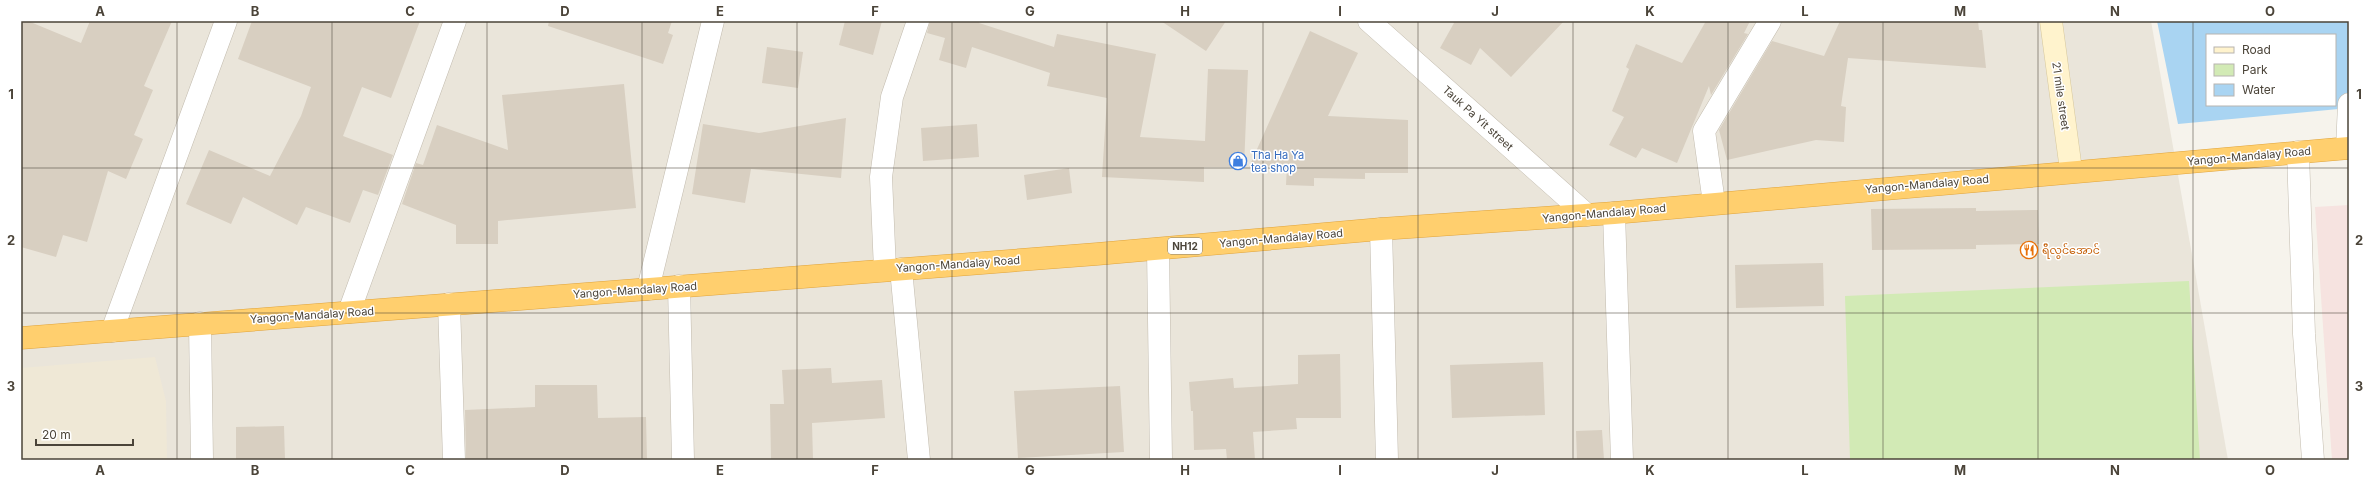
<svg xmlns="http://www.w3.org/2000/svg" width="2370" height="481" viewBox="0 0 2370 481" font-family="Inter,'Noto Sans Myanmar',sans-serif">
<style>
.residential{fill:#eae5da}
.education{fill:#efe8d6}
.medical{fill:#f6e3e0}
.green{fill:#d2eab5}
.water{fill:#a9d4f2;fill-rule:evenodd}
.building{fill:#d8cfc1}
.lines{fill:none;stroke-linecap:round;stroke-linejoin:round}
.street-casing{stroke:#c2bbae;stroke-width:23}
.secondary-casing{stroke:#d6c79b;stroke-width:23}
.highway-casing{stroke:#e0a43c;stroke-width:23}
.street{stroke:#fff;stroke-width:22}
.secondary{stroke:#fff3cd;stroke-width:22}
.highway{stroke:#ffcf6e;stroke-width:22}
.grid{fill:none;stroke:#4b4439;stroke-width:1;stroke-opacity:0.55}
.labels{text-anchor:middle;stroke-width:3;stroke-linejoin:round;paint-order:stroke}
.shield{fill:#fff;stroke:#817c74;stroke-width:1}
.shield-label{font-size:10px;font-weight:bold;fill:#4b4439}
.street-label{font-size:11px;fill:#4b4439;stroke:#fff}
.shop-label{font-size:11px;fill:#366cbe;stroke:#fff;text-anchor:start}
.food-label{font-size:11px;fill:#c56008;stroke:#fff;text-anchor:start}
.neatline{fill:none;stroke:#4b4439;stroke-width:1.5}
.grid-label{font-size:13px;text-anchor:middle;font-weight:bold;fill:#4b4439}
</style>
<rect width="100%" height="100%" fill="#f6f3ec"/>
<path class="residential" d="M21 21H2151L2228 460H21Z"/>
<path class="education" d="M155 357 166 401 167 460H21V368Z"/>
<path class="medical" d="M2349 205V460H2332L2315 207Z"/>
<path class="green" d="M2189 281 2200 460H1850L1845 296Z"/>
<path class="water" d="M2157 21H2349V108L2178 124ZM2207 35H2335V105H2207Z"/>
<g class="building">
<path d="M21 21H28L81 43 90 21H172L144 86 153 90 134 135 143 139 126 179 108 171 87 242 63 235 56 257 21 247Z"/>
<path d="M252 21H420L391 98 362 87 343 136 393 155 378 195 363 190 350 223 306 207 297 225 243 197 231 224 186 204 209 150 270 176 301 116 311 87 238 59Z"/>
<path d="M549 21H672L668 33 673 35 663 64 548 26Z"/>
<path d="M845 21H882L873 55 839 45Z"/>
<path d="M930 21H980L979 23 1054 47 1057 34 1156 54 1140 137 1205 141 1208 69 1248 70 1244 167H1204V182L1102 177 1107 98 1047 86 1050 73 972 47 966 68 939 60 945 38 927 33Z"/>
<path d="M1161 21H1226L1206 51Z"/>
<path d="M1452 21H1564L1511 77 1480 48 1471 65 1440 48 1454 23Z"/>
<path d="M1706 21H1750L1744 33 1748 34 1711 95 1709 86 1677 163 1642 148 1636 158 1609 145 1624 117 1612 111 1629 69 1626 67 1636 44 1682 63Z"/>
<path d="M1840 21H1978L1979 30H1982L1986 68 1848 58 1841 106 1846 107 1844 142 1816 140 1727 160 1719 130 1772 41 1824 56Z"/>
<path d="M1310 31 1358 53 1328 116 1408 120V173H1365V179L1314 178V186L1286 185 1287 166 1249 167Z"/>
<path d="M767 47 803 52 798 88 762 83Z"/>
<path d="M624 84 636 208 498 221V244H456V225L402 204 416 163 423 165 437 125 508 150 502 95Z"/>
<path d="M846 118 841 178 751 169 745 203 692 194 703 124 759 133Z"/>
<path d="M977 124 979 157 923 161 921 128Z"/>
<path d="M1069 168 1072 193 1027 200 1024 175Z"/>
<path d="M1976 208V211L2038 210 2039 244 1976 245V249L1872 250 1871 209Z"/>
<path d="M1823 263 1824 306 1736 308 1735 265Z"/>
<path d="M1340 354 1341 418H1296L1297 429 1253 432 1255 460H1227L1226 449 1194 450 1193 411H1191L1189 382 1233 378 1234 388 1298 384V355Z"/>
<path d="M1543 362 1545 415 1452 418 1450 365Z"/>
<path d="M831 368 832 383 882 380 885 418 812 423 813 459H771L770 404H784L782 370Z"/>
<path d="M535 385H597L598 418 646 417 647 460H466L465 410 535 407Z"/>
<path d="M1120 386 1124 452 1018 458 1014 391Z"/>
<path d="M284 426 285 460H236V427Z"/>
<path d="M1602 430 1604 460H1577L1576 431Z"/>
</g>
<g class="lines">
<defs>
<g id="street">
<path d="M1369 21 1587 215"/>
<path d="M2347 148 2349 104"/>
<path d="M2298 152 2304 334 2313 460"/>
<path d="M1714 203 1704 131 1770 21"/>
<path d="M1614 213 1622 460"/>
<path d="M1381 229 1387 460"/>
<path d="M1158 249 1161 460"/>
<path d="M901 269 919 460"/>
<path d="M885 270 881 177 892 97 918 21"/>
<path d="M679 286 683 460"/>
<path d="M648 289 713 21"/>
<path d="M449 304 454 460"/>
<path d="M349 312 455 21"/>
<path d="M200 323 202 460"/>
<path d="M112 331 226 21"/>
</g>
<path id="secondary" d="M2051 21 2071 170"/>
<path id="highway" d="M21 338 1097 254 1381 229 1614 213 2349 148"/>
</defs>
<use href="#street" class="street-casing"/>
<use href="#secondary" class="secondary-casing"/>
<use href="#highway" class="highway-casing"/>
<use href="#street" class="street"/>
<use href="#secondary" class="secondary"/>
<use href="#highway" class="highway"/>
</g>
<path class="grid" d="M177 21V460M332 21V460M487 21V460M642 21V460M797 21V460M952 21V460M1107 21V460M1263 21V460M1418 21V460M1573 21V460M1728 21V460M1883 21V460M2038 21V460M2193 21V460M21 168H2349M21 313H2349"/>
<defs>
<symbol id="shop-ring" viewBox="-11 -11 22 22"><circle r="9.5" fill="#fff" stroke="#3f7fe0" stroke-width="1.5"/><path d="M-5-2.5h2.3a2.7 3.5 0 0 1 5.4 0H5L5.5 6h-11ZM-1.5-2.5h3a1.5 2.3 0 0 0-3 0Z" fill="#3f7fe0"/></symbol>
<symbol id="restaurant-ring" viewBox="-11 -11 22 22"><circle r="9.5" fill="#fff" stroke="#e8710a" stroke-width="1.5"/><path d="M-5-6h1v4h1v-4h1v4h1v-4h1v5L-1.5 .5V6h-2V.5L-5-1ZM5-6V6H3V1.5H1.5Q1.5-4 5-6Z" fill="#e8710a"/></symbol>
</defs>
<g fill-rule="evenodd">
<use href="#shop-ring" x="1228" y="151" width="20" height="20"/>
<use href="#restaurant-ring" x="2019" y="240" width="20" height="20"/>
</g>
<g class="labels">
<rect class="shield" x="1168" y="238" width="34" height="16" rx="3"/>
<g class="shield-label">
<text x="1185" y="250">NH12</text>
</g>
<g class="street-label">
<text transform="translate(2061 96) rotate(82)" y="4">21 mile street</text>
<text transform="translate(1478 118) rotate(42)" y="4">Tauk Pa Yit street</text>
<text transform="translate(2249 156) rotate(-5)" y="4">Yangon-Mandalay Road</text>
<text transform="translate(1927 184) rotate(-5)" y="4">Yangon-Mandalay Road</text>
<text transform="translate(1604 213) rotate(-5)" y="4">Yangon-Mandalay Road</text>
<text transform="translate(1281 238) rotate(-5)" y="4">Yangon-Mandalay Road</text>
<text transform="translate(958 264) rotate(-4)" y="4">Yangon-Mandalay Road</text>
<text transform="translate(635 290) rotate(-4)" y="4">Yangon-Mandalay Road</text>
<text transform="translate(312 315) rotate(-4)" y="4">Yangon-Mandalay Road</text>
</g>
<g class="shop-label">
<text x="1251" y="159">Tha Ha Ya<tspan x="1251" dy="13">tea shop</tspan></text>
</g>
<g class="food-label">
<text x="2042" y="254">ရီလွင်အောင်</text>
</g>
</g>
<rect width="2370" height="481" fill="none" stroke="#ffffff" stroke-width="44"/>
<rect x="2206" y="34" width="130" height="72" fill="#ffffff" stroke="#b7b4b0"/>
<rect x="2214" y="47" width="20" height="6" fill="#fff3cd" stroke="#b7b4b0"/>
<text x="2242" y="54" font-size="12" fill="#4b4439">Road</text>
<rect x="2214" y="64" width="20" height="12" fill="#d2eab5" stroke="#b7b4b0"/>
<text x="2242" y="74" font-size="12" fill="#4b4439">Park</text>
<rect x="2214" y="84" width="20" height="12" fill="#a9d4f2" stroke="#b7b4b0"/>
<text x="2242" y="94" font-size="12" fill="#4b4439">Water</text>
<path d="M36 439v6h97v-6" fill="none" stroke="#4b4439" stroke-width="2"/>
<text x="42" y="439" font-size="12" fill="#4b4439" stroke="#ffffff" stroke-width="3" paint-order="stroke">20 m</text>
<rect x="22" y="22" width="2326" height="437" class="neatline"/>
<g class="grid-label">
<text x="100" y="16">A</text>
<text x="255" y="16">B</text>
<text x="410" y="16">C</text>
<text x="565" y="16">D</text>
<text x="720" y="16">E</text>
<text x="875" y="16">F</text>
<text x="1030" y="16">G</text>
<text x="1185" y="16">H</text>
<text x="1340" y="16">I</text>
<text x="1495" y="16">J</text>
<text x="1650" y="16">K</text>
<text x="1805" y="16">L</text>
<text x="1960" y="16">M</text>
<text x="2115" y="16">N</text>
<text x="2270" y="16">O</text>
<text x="11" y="99">1</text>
<text x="2359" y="99">1</text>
<text x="11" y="245">2</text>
<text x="2359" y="245">2</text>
<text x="11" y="391">3</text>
<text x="2359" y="391">3</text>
<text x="100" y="475">A</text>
<text x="255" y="475">B</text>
<text x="410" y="475">C</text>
<text x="565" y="475">D</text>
<text x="720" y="475">E</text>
<text x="875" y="475">F</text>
<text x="1030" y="475">G</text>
<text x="1185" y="475">H</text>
<text x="1340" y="475">I</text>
<text x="1495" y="475">J</text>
<text x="1650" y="475">K</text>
<text x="1805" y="475">L</text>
<text x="1960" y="475">M</text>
<text x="2115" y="475">N</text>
<text x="2270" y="475">O</text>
</g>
</svg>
